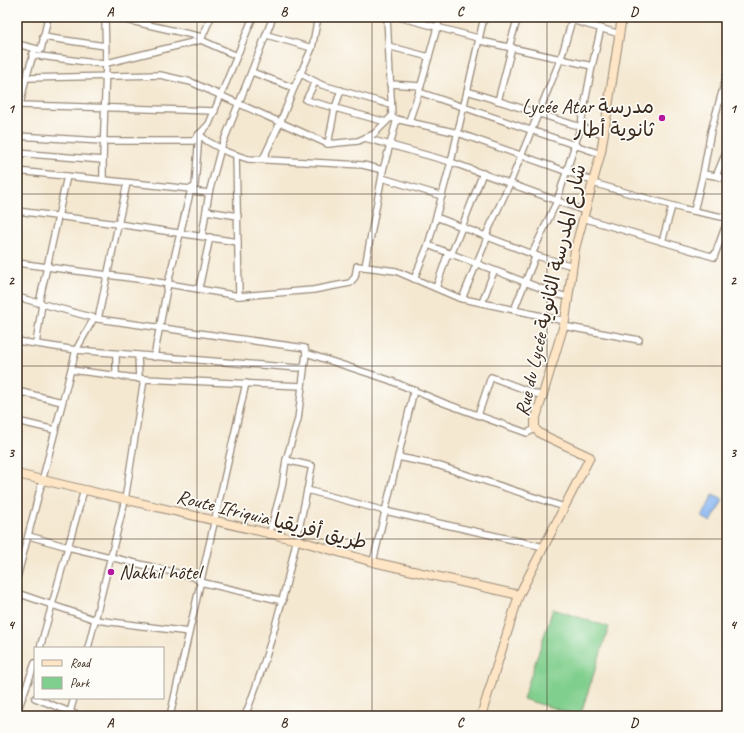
<svg xmlns="http://www.w3.org/2000/svg" width="744" height="733" viewBox="0 0 744 733" font-family="Caveat,'Playpen Sans Arabic',sans-serif">
<style>
.green{fill:#81cf8e;stroke:#5e7c56}
.water{fill:#86b5f1;stroke:#607088}
.lines{fill:none;stroke-linecap:round;stroke-linejoin:round}
.street-casing{stroke:#988978;stroke-width:8}
.secondary-casing{stroke:#988978;stroke-width:10}
.street{stroke:#fff;stroke-width:5.5}
.secondary{stroke:#fde5c5;stroke-width:8}
.grid{fill:none;stroke:#3b2a1e;stroke-width:1;stroke-opacity:0.55}
.poi-dot{fill:#b5179e;stroke:#fdfcf7;stroke-width:1.5}
.labels{text-anchor:middle;stroke-width:3.5;stroke-linejoin:round;paint-order:stroke}
.poi-label{font-size:20px;fill:#3b2a1e;stroke:#fdfcf7;text-anchor:end}
.street-label{font-size:20px;fill:#3b2a1e;stroke:#fdfcf7}
.neatline{fill:none;stroke:#3b2a1e;stroke-width:1.5}
.grid-label{font-size:13px;text-anchor:middle;font-weight:bold;fill:#3b2a1e}
</style>
<rect width="100%" height="100%" fill="#fdfcf7"/>
<filter id="ink" filterUnits="userSpaceOnUse"><feTurbulence type="fractalNoise" baseFrequency=".025" numOctaves="2"/><feDisplacementMap in="SourceGraphic" scale="8" xChannelSelector="R" yChannelSelector="G"/><feConvolveMatrix kernelMatrix="1 2 1 2 8 2 1 2 1" color-interpolation-filters="sRGB"/></filter>
<filter id="wash" filterUnits="userSpaceOnUse"><feTurbulence type="fractalNoise" baseFrequency=".012" numOctaves="4" result="noise"/><feDisplacementMap in="SourceGraphic" scale="16" xChannelSelector="R" yChannelSelector="G"/><feGaussianBlur stdDeviation="0.9" result="paint"/><feColorMatrix in="noise" values="0 0 0 0 0 0 0 0 0 0 0 0 0 0 0 0 0 1.4 0 .05"/><feComposite in="paint" operator="in"/></filter>
<g filter="url(#wash)">
<rect width="100%" height="100%" fill="#f4e8d1"/>
<path class="green" d="M553 609 609 627 580 716 523 699Z"/>
<path class="water" d="M713 495 723 500 711 522 702 517Z"/>
</g>
<g filter="url(#ink)">
<g class="lines">
<defs>
<g id="street">
<path d="M113 17 202 37"/>
<path d="M399 17 478 38 481 41 592 66 601 28"/>
<path d="M440 17 419 92 601 154"/>
<path d="M561 17 620 34"/>
<path d="M267 35 312 48"/>
<path d="M43 37 105 46"/>
<path d="M201 40 237 56"/>
<path d="M17 44 41 50 48 17"/>
<path d="M388 46 429 57"/>
<path d="M509 47 518 17"/>
<path d="M35 49 26 78 160 75 191 82 328 144 358 141 374 134 392 116 387 17"/>
<path d="M32 55 103 64 201 40 211 17"/>
<path d="M252 72 294 88"/>
<path d="M301 74 322 85 391 105"/>
<path d="M727 74 711 131 703 174 716 176 727 150"/>
<path d="M26 78 20 105 215 111"/>
<path d="M315 82 306 100 386 122"/>
<path d="M390 84 421 86"/>
<path d="M467 91 603 134"/>
<path d="M498 101 512 47"/>
<path d="M391 118 458 133 593 181"/>
<path d="M409 121 419 92"/>
<path d="M199 134 207 141 227 152 248 159 363 165 383 170"/>
<path d="M17 136 102 141H193L209 124 253 17"/>
<path d="M365 138 451 162 585 211"/>
<path d="M328 144 335 108 341 90"/>
<path d="M17 153 103 160 106 63 105 17"/>
<path d="M236 155 239 296"/>
<path d="M263 159 280 123 294 88 312 48 318 17"/>
<path d="M103 160V180"/>
<path d="M17 171 191 189 168 283 154 357"/>
<path d="M716 176 727 179"/>
<path d="M382 178 442 196"/>
<path d="M593 183 684 209 727 218"/>
<path d="M191 189 195 186 199 134"/>
<path d="M191 191 209 193 221 148 273 17"/>
<path d="M209 193 206 211 238 216"/>
<path d="M17 211 118 224 238 242"/>
<path d="M694 211 703 174"/>
<path d="M436 217 451 162 484 17"/>
<path d="M583 218 714 257 727 222"/>
<path d="M486 235 510 183 561 58 572 20"/>
<path d="M202 236 206 211"/>
<path d="M662 242 672 206"/>
<path d="M428 245 556 294 568 297"/>
<path d="M451 255 483 173"/>
<path d="M533 255 573 266"/>
<path d="M17 263 145 280 239 296 313 290 350 283 355 277 357 266 396 271 459 298 565 321"/>
<path d="M365 267 383 170 397 119"/>
<path d="M414 279 428 245 436 217 532 254 557 201 580 129 592 66"/>
<path d="M199 288 210 237"/>
<path d="M436 288 448 253"/>
<path d="M17 297 98 319 305 348 306 353 389 380 444 403 527 433 535 429"/>
<path d="M462 299 488 236"/>
<path d="M39 303 67 176"/>
<path d="M482 303 494 271"/>
<path d="M514 310 536 255"/>
<path d="M98 319 127 183"/>
<path d="M563 326 639 340"/>
<path d="M17 341 76 350 298 368 304 367"/>
<path d="M36 344 42 304"/>
<path d="M116 354V376"/>
<path d="M138 355 139 379"/>
<path d="M71 370 144 379"/>
<path d="M17 391 62 402"/>
<path d="M478 415 491 377 542 396"/>
<path d="M17 421 55 430"/>
<path d="M398 457 437 465 564 507"/>
<path d="M307 490 385 511 544 547"/>
<path d="M269 535 282 487 286 460 298 419 306 353"/>
<path d="M29 536 68 547 84 490"/>
<path d="M373 562 414 390"/>
<path d="M17 578 76 350 94 318"/>
<path d="M17 593 96 620 189 632"/>
<path d="M40 648 68 547 194 577 200 582 283 601"/>
<path d="M88 648 125 500 144 379 302 386"/>
<path d="M35 698 80 716"/>
<path d="M17 712 35 663"/>
<path d="M70 712 74 698"/>
<path d="M170 716 246 383"/>
<path d="M245 716C277 635 295 551 312 466L286 460"/>
</g>
<g id="secondary">
<path d="M17 474 297 540 373 562 519 595"/>
<path d="M481 716 519 595 590 457 541 434 535 429V421L565 321 575 249 601 152 622 17"/>
</g>
</defs>
<use href="#street" class="street-casing"/>
<use href="#secondary" class="secondary-casing"/>
<use href="#street" class="street"/>
<use href="#secondary" class="secondary"/>
</g>
</g>
<path class="grid" d="M197 17V716M372 17V716M547 17V716M17 194H727M17 366H727M17 539H727"/>
<g class="poi-dot">
<circle cx="662" cy="118" r="4"/>
<circle cx="111" cy="572" r="4"/>
</g>
<g class="labels">
<g class="poi-label">
<text x="654" y="113">Lycée Atar مدرسة<tspan x="654" dy="23">ثانوية أطار</tspan></text>
<text x="119" y="579" text-anchor="start">Nakhil hôtel</text>
</g>
<g class="street-label">
<text transform="translate(550 290) rotate(-77)" y="7">Rue du Lycée شارع المدرسة الثانوية</text>
<text transform="translate(272 519) rotate(14)" y="7">Route Ifriquia طريق أفريقيا</text>
</g>
</g>
<rect width="744" height="733" fill="none" stroke="#fdfcf7" stroke-width="44"/>
<rect x="34" y="647" width="130" height="52" fill="#fdfcf7" stroke="#afa8a0"/>
<rect x="42" y="660" width="20" height="6" fill="#fde5c5" stroke="#afa8a0"/>
<text x="70" y="667" font-size="12" fill="#3b2a1e">Road</text>
<rect x="42" y="677" width="20" height="12" fill="#81cf8e" stroke="#afa8a0"/>
<text x="70" y="687" font-size="12" fill="#3b2a1e">Park</text>
<rect x="22" y="22" width="700" height="689" class="neatline"/>
<g class="grid-label">
<text x="110" y="16">A</text>
<text x="284" y="16">B</text>
<text x="460" y="16">C</text>
<text x="634" y="16">D</text>
<text x="11" y="113">1</text>
<text x="733" y="113">1</text>
<text x="11" y="285">2</text>
<text x="733" y="285">2</text>
<text x="11" y="457">3</text>
<text x="733" y="457">3</text>
<text x="11" y="629">4</text>
<text x="733" y="629">4</text>
<text x="110" y="727">A</text>
<text x="284" y="727">B</text>
<text x="460" y="727">C</text>
<text x="634" y="727">D</text>
</g>
</svg>
